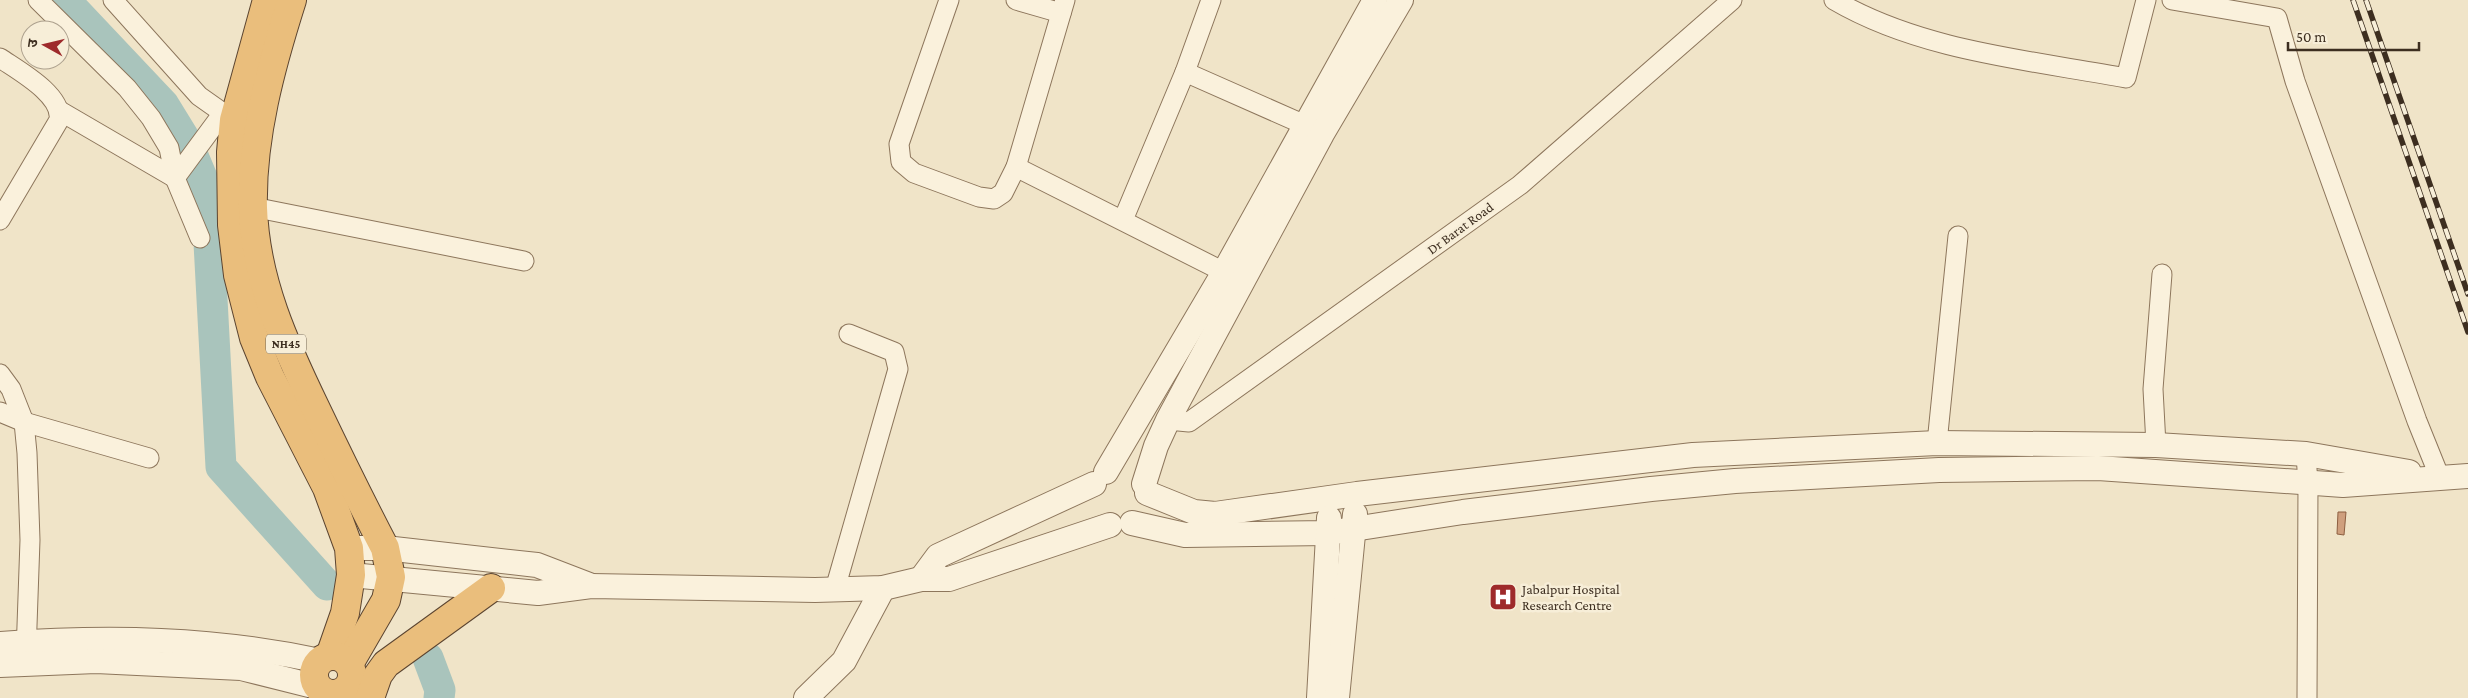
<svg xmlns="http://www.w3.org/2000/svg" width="2468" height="698" viewBox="0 0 2468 698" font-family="'Crimson Pro','Noto Sans Devanagari',serif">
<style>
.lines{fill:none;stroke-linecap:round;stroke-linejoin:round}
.river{stroke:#a9c4bc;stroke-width:31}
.building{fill:#cf9f7d;stroke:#8d5f41}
.minor-casing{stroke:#8d765c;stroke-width:21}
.tertiary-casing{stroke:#8d765c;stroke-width:26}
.trunk-casing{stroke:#5b4430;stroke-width:30}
.minor{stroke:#faf1dc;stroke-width:19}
.tertiary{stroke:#faf1dc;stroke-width:24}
.trunk{stroke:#eabe7c;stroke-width:28}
.rail-casing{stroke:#3d2e20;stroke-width:5.5}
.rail{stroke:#f7eed8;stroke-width:4;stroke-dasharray:11;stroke-linecap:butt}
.labels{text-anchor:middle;stroke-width:5;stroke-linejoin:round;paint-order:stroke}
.shield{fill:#f7eed8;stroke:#756857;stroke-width:1}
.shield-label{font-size:12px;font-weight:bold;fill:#3d2e20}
.street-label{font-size:14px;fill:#3d2e20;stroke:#f7eed8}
.poi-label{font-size:14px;fill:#3d2e20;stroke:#f7eed8;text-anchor:start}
</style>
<rect width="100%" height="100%" fill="#f0e4c8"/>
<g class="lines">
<g class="river">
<path d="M65 0 164 105 188 144 206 187 221 467 327 585"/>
<path d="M428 658 440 690 439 698"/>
</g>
</g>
<path class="building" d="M2338 512H2346L2344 535 2337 534Z"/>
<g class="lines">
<defs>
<g id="minor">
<path d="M38 0 127 88 151 118 169 148 175 178 200 238"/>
<path d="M113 0 199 96 233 120"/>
<path d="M949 0 899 144 901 162 914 173 979 197 994 199 1003 193 1016 167 1065 0"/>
<path d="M1016 0 1061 13"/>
<path d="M1834 0C1921 51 2029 60 2126 78L2146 0"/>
<path d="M2172 0 2277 18 2295 81 2417 421 2440 478"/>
<path d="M0 58C19 71 63 95 59 120L0 220"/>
<path d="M1185 72 1305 125"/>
<path d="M60 111 175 178 223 113"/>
<path d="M1016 167 1224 272"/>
<path d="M253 207 524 261"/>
<path d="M1123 220 1185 72 1211 0"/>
<path d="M0 374 11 389 24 422 27 453 30 540 26 654"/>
<path d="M0 412 24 422 149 458"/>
<path d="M1168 420 1189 422 1520 185 1732 0"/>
<path d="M1937 443 1958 236"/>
<path d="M2156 445 2153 389 2162 274"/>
<path d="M2306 454 2308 484 2307 698"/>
<path d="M835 589 898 369 894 352 849 334"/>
</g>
<g id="tertiary">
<path d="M1106 472 1224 272 1375 0"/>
<path d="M1144 484 1156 446 1168 420 1322 134 1401 0"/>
<path d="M1147 493 1194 512 1215 514 1357 494 1693 455 1937 443 2156 445 2306 454 2409 472"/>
<path d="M1132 523 1185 535 1328 533 1463 512 1651 489 1735 481 1939 470 2098 468 2343 485 2468 476"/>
<path d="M349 548H385L537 565 589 585"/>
<path d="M351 575 538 593 591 586 815 590 883 588 921 579H949L1110 525"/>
<path d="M921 579 938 556 1094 484"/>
<path d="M0 644C109 636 213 638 320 661"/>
<path d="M0 665 96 661 241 668 317 687"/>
<path d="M806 698 844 661 883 588"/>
<path d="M1319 698 1329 518"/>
<path d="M1337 698 1355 514"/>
</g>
<g id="trunk">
<path d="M267 0 234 120 231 152 232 225 238 275 254 338 270 377 327 488 349 548 351 575 345 613 330 656"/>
<path d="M292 0C271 66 251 138 253 208 255 280 285 345 316 409 338 455 361 502 385 548L391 577 386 600 349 664"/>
<circle cx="333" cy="675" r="19"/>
<path d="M370 698 378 675 386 664 491 588"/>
</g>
</defs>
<use href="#minor" class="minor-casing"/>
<use href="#tertiary" class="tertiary-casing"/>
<use href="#trunk" class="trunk-casing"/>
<use href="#minor" class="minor"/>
<use href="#tertiary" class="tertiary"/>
<use href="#trunk" class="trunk"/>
<defs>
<g id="rail">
<path d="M2353 0 2468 332"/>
<path d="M2366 0 2468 294"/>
</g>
</defs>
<use href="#rail" class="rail-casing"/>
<use href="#rail" class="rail"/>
</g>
<defs>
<symbol id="hospital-square" viewBox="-11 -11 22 22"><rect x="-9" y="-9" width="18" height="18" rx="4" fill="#9e2a2b" stroke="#f7eed8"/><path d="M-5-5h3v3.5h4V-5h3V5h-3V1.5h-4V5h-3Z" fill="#fff"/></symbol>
</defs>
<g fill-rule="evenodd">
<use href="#hospital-square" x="1487" y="581" width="32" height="32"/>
</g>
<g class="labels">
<rect class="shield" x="266" y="334.5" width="40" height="19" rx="4"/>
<g class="shield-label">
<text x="286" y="348">NH45</text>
</g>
<g class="street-label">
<text transform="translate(1460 228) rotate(-36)" y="5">Dr Barat Road</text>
</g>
<g class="poi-label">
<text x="1522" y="594">Jabalpur Hospital<tspan x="1522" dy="16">Research Centre</tspan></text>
</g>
</g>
<g transform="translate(45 45) rotate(278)"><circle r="24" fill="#f7eed8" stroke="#ada18e"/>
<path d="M0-4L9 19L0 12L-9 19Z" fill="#9e2a2b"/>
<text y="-8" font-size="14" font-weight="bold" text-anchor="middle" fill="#3d2e20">उ</text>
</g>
<path d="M2288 42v8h131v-8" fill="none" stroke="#3d2e20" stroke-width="2.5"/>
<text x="2296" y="42" font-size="15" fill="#3d2e20" stroke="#f7eed8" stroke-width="4" paint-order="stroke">50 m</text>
</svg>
